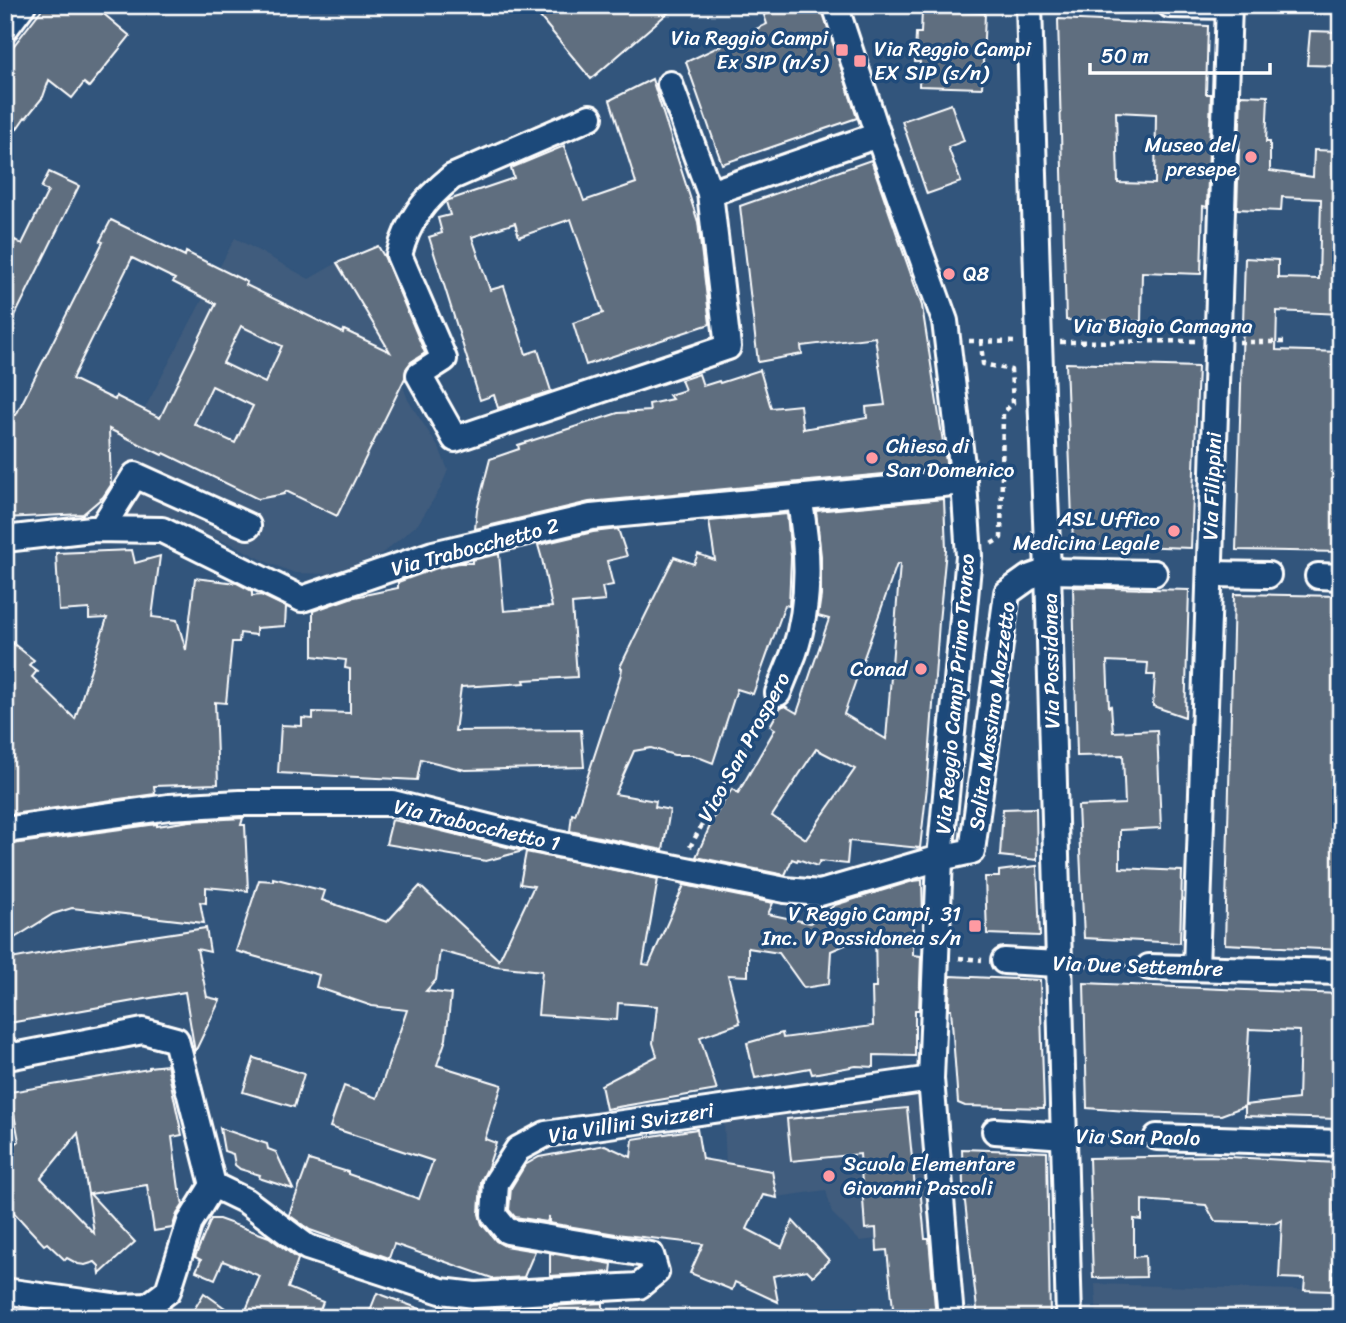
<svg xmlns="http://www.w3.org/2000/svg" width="1346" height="1323" viewBox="0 0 1346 1323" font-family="Sriracha,sans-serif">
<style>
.built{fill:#405c7d}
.building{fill:#5f6e7f;stroke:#fff;stroke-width:2;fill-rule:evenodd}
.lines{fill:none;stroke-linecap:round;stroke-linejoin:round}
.minor-casing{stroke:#fff;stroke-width:30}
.path{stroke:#fff;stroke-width:4.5;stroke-dasharray:5 5;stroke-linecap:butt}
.minor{stroke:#1f4a7a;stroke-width:24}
.poi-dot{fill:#ff9aa2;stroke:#1f4a7a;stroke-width:2.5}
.labels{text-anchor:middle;stroke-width:7;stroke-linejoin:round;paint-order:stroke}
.poi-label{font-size:21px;fill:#fff;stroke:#1f4a7a;text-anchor:end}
.street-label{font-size:21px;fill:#fff;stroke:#1f4a7a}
</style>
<rect width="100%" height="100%" fill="#32557c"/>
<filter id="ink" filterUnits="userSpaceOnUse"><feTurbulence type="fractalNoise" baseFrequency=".0143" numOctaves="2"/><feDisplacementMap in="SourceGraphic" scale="14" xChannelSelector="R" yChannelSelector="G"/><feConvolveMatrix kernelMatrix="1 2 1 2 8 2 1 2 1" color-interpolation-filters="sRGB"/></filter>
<g filter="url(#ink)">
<g class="built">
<path d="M235 238 309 279 337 263 392 356 401 352 410 367 402 384 408 400 440 450 448 470 440 489 418 524 380 555 331 574 295 573 269 563 232 544 160 519 108 518 83 514 5 415H14L28 391 42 398 144 410Z"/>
<path d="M923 1089 937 1232 860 1241 832 1213 826 1190 777 1197 727 1190 724 1120Z"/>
<path d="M1095 1284 1332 1291V1318H1097Z"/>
</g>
<g class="building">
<path d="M45 5H93L130 36 89 87 84 83 72 98 49 80 43 97 26 118 25 117 5 146V57Z"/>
<path d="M530 5H677L591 79Z"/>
<path d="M790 5H821L857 118 722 164 686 62 767 24 764 15Z"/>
<path d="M922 10 985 13 982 88 919 86 920 62H915L916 33H921Z"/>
<path d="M1058 19 1208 26 1206 94H1211L1207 207 1203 206 1201 274 1142 272 1141 321 1066 320ZM1116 112 1156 114 1155 184 1118 183Z"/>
<path d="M1310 31 1341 32V66L1307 65Z"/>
<path d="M652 79 698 222 710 324 586 365 573 323 603 313 571 219 519 237 515 223 472 237 490 290 504 286 526 354 538 350 551 391 498 408 494 395 480 400 429 237 442 233 438 218 450 215 446 202 449 200 514 178 511 168 564 146 584 201 636 183 610 100Z"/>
<path d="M1241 95 1268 96 1266 142H1270V171L1313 177 1314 150 1341 151V314L1277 311 1276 350 1341 352V552L1236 550 1245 258 1278 260V278L1319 279 1321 199 1282 197 1281 211 1237 209Z"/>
<path d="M951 104 964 141 948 147 961 182 927 194 902 121Z"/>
<path d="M871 160 922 306 947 468 589 502 475 529 477 510 490 459 519 449 518 445 618 413 650 411 649 404 672 399 669 395 685 390 681 380 699 374 703 386 719 381 720 383 760 370 771 408 800 405 803 429 867 418 866 407 885 405 875 337 801 346 802 354 758 362 740 206Z"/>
<path d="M49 172 79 186 5 336V262L15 240 22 244 48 191 41 188Z"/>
<path d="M111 220 185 256 186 252 247 282 246 285 343 333 344 330 390 352 337 263 378 246 385 258 425 353 411 362 406 369 405 378 337 516 286 491 284 494 258 499 164 453 162 455 109 429 111 485 103 497 83 514 5 518V415H16L103 242 100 241ZM132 258 175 279 173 282 216 304 160 418 116 396 115 400 72 379ZM241 326 282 346 265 383 223 363ZM212 386 253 406 235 443 194 424Z"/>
<path d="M1066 363 1198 367 1191 548 1073 544Z"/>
<path d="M944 499 946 550 939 622 927 787 920 848 849 841 847 864 820 861 817 866 798 859 797 861 792 859 785 875 696 857 714 817 732 789 738 793 775 729 770 726 780 708 785 706 797 713 829 619 818 616 821 596V556L816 511ZM897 564H900L886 739 844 714ZM816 749 855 769 806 839 772 816Z"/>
<path d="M787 514 791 557 789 606 785 605 753 694 737 689 713 763 693 755H674L651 748 634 751 615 794 656 801 655 807 670 810 663 850 570 831 572 814 575 815 621 674 622 668 620 667 674 557 694 564 698 554 715 560 709 521Z"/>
<path d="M618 529 627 556 607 561 613 585 602 587 605 601 572 604 577 677 524 680 525 683 461 687 455 731 581 730 584 767 465 770 421 759 417 780 278 773 281 725 302 726V718L313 719V712L350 713V669L345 668 346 660 313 656V611L350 598 398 588V582L437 568 459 563H472V560L499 554 504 611 552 607 542 559 538 545 593 532Z"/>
<path d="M132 550 135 563 160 556 152 617 177 620 186 650 195 578 237 583 252 591V596L261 595 286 607 285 626 256 628V635L240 633 239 642H232L226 703 215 702 218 784 154 786 155 794 5 815V637L34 660 29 665 37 671 32 677 75 719 107 618 89 619V609L59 611 56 553Z"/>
<path d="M1073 587 1189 590 1185 717 1153 706 1155 675H1147L1148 663 1107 661 1109 707 1111 706 1113 732 1157 730 1161 828 1120 830V868L1182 871 1180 943 1084 938 1078 806 1125 804 1123 755 1077 756Z"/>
<path d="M1234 594 1341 596V950L1225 944Z"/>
<path d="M1036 808 1037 860 1000 856 1003 809Z"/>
<path d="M243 818 241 825H245L248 891 206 887V903L200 902 204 923 72 908 53 914 5 944V845L157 824V826L190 821Z"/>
<path d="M392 820 417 825 523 851 486 861 386 844Z"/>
<path d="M526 852 658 879 643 964 649 965 684 885 773 903 768 914 810 923 835 905 913 881 922 880 923 917 913 918V955L921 956 919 1010H915V1056L874 1055V1067L856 1066 812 1074 810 1068 755 1078 747 1043 782 1033 783 1038 873 1026 872 988H876L875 932 831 951 829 984 804 988 779 953 748 948V976L728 975 740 1023 700 1037 717 1090 606 1109 601 1085 657 1056 653 1043 657 1006 618 1003 617 1020 538 1015 542 971 496 966 440 951 436 980 426 991 451 994 446 1039 437 1065 502 1085 485 1139 496 1143 488 1167 481 1181 479 1214 482 1224 496 1241 505 1246 535 1251 524 1277 492 1279V1278L394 1244 389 1258 310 1230 289 1215 309 1160 348 1172V1174L419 1199 433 1161 330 1127 344 1086 377 1098 407 1010 372 1006 316 987 319 975 236 951 259 880 273 881V878L325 891 322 900 387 922 420 886 499 960 534 886 520 884Z"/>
<path d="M1037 866 1040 936 987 934 985 877H999V871Z"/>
<path d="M206 928 210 952 197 949 207 997 220 1000 195 1052 185 992 9 1023 7 1015 5 1016V960L60 950Z"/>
<path d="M950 976 1040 980 1044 1108 965 1106 958 1103 951 1009H949Z"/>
<path d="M1084 983 1340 994 1337 1119 1245 1116V1106L1221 1115 1140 1112 1087 1108ZM1249 1029 1300 1031 1298 1099 1245 1105Z"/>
<path d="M254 1058 304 1074 294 1107 243 1092Z"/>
<path d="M167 1065 182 1135 172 1137 179 1189H180L183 1205 177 1214 172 1228 154 1231 147 1185 90 1194 135 1242 100 1274 99 1266 95 1262 85 1265 78 1264 67 1258 65 1260 47 1243 44 1245 5 1203V1152L19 1141 10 1092 149 1069V1067ZM78 1133 88 1194 94 1233 41 1178Z"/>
<path d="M907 1108 915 1188 920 1187 925 1239H929L936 1318H894L887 1250 877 1251 876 1228 865 1229 860 1154 791 1161 787 1119Z"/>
<path d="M220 1128 267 1144 268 1149 276 1152 293 1189 259 1178 260 1175 240 1169 235 1165 233 1154 224 1151Z"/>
<path d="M697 1129 702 1159 772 1171 777 1198 763 1195 747 1229 782 1247 793 1221 829 1260 813 1276 807 1270 773 1276 778 1302 735 1282 732 1290 690 1273 703 1244 616 1234 549 1223V1216L547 1222 515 1217 509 1210 511 1188 525 1165 539 1157 605 1145 631 1157 633 1139Z"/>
<path d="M962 1149 1047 1152 1050 1318H978L963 1184Z"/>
<path d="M1211 1156 1336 1163 1332 1291 1304 1290 1305 1279 1279 1278 1282 1220 1276 1223 1215 1221 1206 1205 1142 1200V1220L1134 1219V1257L1145 1256 1146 1277 1093 1278 1089 1158Z"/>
<path d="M211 1219H219L269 1237 298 1259 288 1288 323 1302 317 1318H265L246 1310 260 1276 223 1261 215 1279 196 1271 201 1260 195 1257Z"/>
<path d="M550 1253 612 1264 611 1272 550 1276Z"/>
<path d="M204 1293 239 1318H189Z"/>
<path d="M377 1293 439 1316V1318H367Z"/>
<path d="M603 1303V1318H551L550 1306Z"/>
<path d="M512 1308 508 1318H478L481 1310Z"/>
</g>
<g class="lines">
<defs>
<g id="minor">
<path d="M835 5 878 135 945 321 964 482 969 556 940 858 931 1079 951 1318"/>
<path d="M1029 5 1039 342 1048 571 1069 1318"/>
<path d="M1170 5 1229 6"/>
<path d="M5 29 23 5"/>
<path d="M590 117 452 177C424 200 408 220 399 255L444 359 419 375 455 439 728 347 710 193 670 84"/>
<path d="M710 193 878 135"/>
<path d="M101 529 135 475 248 526"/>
<path d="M5 539 92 529 162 530 302 599 433 554 591 517 964 482"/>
<path d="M1210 574 1268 575"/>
<path d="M1318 576 1341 577"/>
<path d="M778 693C783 680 789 666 794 653 811 602 809 549 799 498"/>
<path d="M5 830 169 807 240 803H392L548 842 785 890 820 893 940 858 972 851 1007 593 1028 578 1048 571 1154 573"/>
<path d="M1004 961 1058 964"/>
<path d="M1149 967 1341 972"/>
<path d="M1196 968 1229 5"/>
<path d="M5 1049 13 1056 143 1031 176 1040 213 1185 190 1222 168 1291 148 1306 119 1307 5 1291"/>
<path d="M995 1131 1065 1136"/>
<path d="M1157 1137 1341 1143"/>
<path d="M213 1185 246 1201 307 1247 441 1291 475 1295 639 1286 656 1272 651 1255 507 1231 494 1215 496 1183 518 1149 546 1134 931 1079"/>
</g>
</defs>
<use href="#minor" class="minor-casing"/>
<g class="path">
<path d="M969 341 1016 342"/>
<path d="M981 341 983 364 1011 370 1013 403 1003 413 1001 538 991 544"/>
<path d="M1060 342 1195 341"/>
<path d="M1239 342H1287"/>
<path d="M690 847 744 748 766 712"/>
<path d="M959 958 982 960"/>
<path d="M1083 965 1127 966"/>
<path d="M1087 1136H1135"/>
</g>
<use href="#minor" class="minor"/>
</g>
</g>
<g class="poi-dot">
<rect x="835" y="43" width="14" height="14" rx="3.5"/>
<rect x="853" y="54" width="14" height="14" rx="3.5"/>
<circle cx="1251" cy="157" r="7"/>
<circle cx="949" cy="274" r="7"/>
<circle cx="872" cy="458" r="7"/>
<circle cx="1174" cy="531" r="7"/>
<circle cx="921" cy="669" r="7"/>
<rect x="968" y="919" width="14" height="14" rx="3.5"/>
<circle cx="829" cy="1176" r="7"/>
</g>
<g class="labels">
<g class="poi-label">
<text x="828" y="45">Via Reggio Campi<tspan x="828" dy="24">Ex SIP (n/s)</tspan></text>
<text x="874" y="56" text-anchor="start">Via Reggio Campi<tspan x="874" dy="24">EX SIP (s/n)</tspan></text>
<text x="1237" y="152">Museo del<tspan x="1237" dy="24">presepe</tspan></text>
<text x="963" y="281" text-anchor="start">Q8</text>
<text x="886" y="453" text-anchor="start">Chiesa di<tspan x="886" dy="24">San Domenico</tspan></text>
<text x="1160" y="526">ASL Uffico<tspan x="1160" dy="24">Medicina Legale</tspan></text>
<text x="907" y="676">Conad</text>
<text x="961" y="921">V Reggio Campi, 31<tspan x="961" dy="24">Inc. V Possidonea s/n</tspan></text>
<text x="843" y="1171" text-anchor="start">Scuola Elementare<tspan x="843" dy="24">Giovanni Pascoli</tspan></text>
</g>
<g class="street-label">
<text x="1163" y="333">Via Biagio Camagna</text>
<text transform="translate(1212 486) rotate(-88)" y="7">Via Filippini</text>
<text transform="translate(475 547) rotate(-15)" y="7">Via Trabocchetto 2</text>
<text transform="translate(1051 661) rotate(-91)" y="7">Via Possidonea</text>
<text transform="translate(955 694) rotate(-85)" y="7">Via Reggio Campi Primo Tronco</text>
<text transform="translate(992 716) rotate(-82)" y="7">Salita Massimo Mazzetto</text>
<text transform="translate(744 747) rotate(-61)" y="7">Vico San Prospero</text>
<text transform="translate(477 825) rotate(13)" y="7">Via Trabocchetto 1</text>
<text transform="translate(1138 966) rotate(2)" y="7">Via Due Settembre</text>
<text transform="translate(631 1123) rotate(-9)" y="7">Via Villini Svizzeri</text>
<text transform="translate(1138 1137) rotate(1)" y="7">Via San Paolo</text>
</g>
</g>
<rect width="1346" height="1323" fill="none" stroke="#1f4a7a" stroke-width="28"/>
<rect x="14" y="14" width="1318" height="1295" fill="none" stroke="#fff" stroke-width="2.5" filter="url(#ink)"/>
<path d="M1090 63v10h180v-10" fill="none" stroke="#ffffff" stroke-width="3.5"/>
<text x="1101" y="63" font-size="21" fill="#ffffff" stroke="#1f4a7a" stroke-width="5" paint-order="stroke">50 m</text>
</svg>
